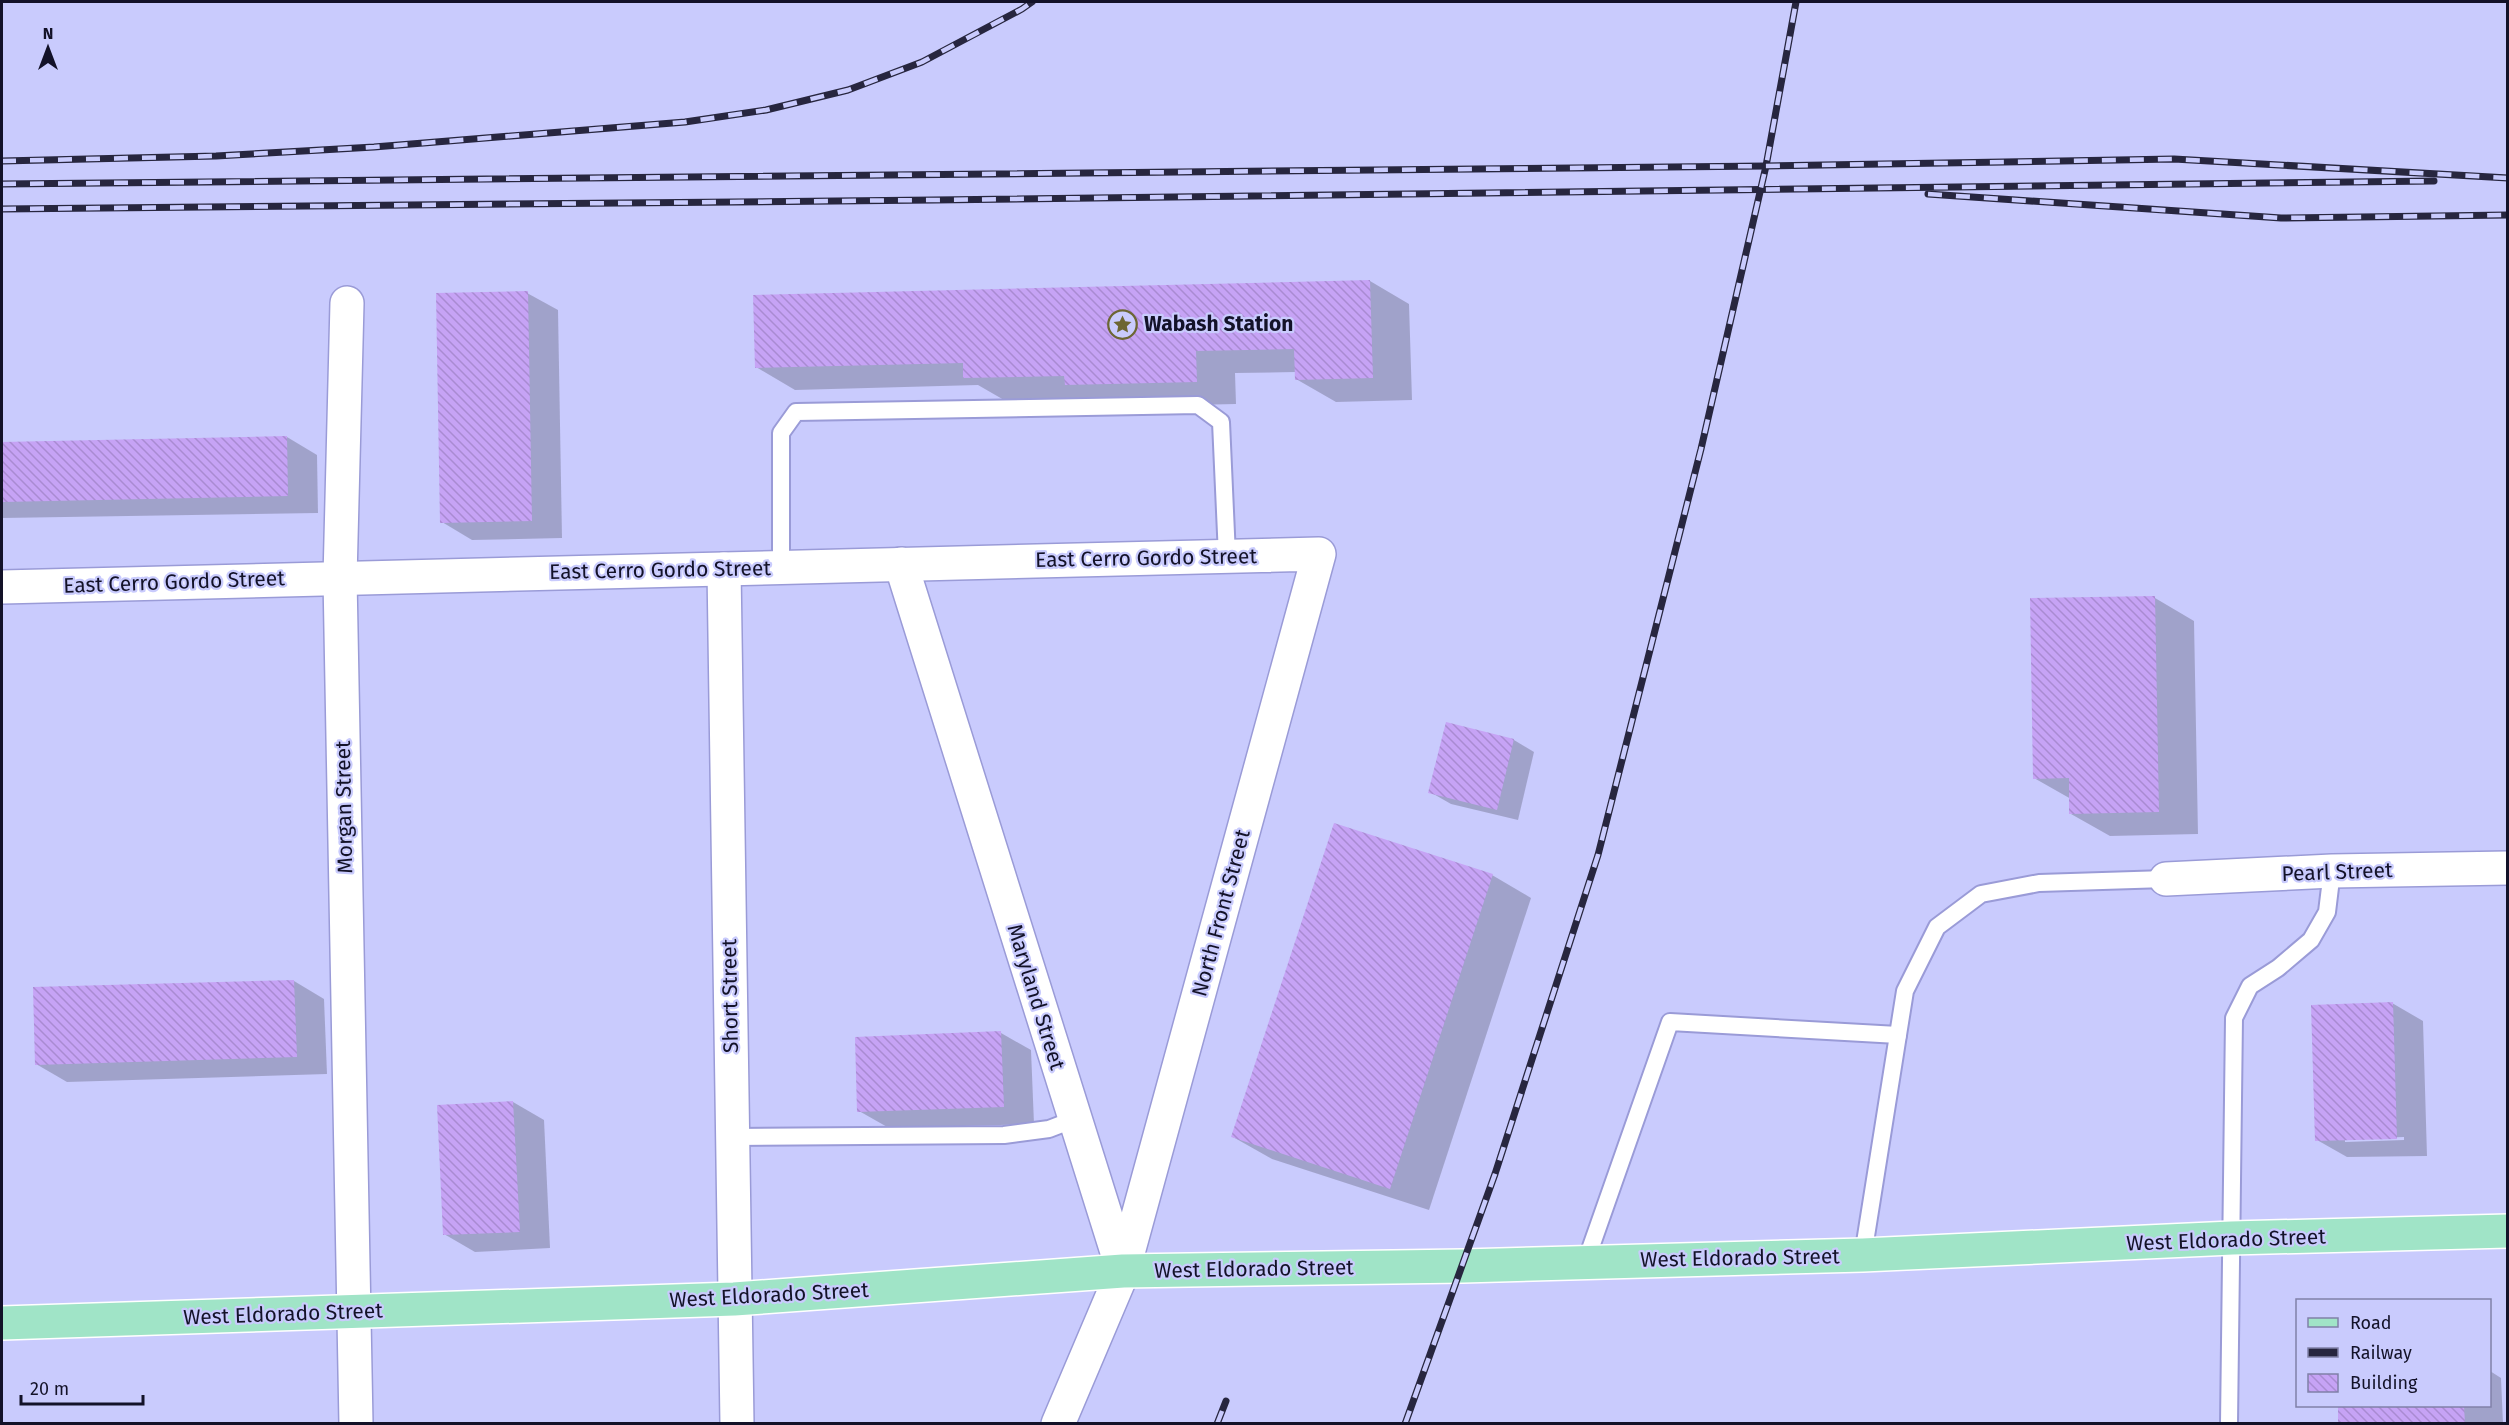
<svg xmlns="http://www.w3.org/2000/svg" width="2509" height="1425" viewBox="0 0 2509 1425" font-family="'Fira Sans',sans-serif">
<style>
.shadow{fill:#0003;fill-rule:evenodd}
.building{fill:url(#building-back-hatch)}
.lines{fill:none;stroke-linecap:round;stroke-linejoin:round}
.lane-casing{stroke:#9a9bd7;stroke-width:20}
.street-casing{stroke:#9a9bd7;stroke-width:36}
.primary-casing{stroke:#fff;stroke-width:36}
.lane{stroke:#fff;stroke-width:16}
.street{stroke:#fff;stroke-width:33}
.primary{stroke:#a0e4c7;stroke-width:33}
.rail-casing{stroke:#27263f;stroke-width:7}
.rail{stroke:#c9cbfd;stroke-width:4.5;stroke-dasharray:14;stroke-linecap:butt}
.labels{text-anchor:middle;stroke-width:4.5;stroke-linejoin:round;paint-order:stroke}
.poi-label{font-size:21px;font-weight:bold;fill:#131228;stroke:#c9cbfd;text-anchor:start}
.street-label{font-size:21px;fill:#131228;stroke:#c9cbfd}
</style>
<defs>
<pattern id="building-back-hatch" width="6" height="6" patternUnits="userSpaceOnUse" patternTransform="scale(1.5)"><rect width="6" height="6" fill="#c6a3f5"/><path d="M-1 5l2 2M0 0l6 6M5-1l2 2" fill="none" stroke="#a98bd2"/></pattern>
</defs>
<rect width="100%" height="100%" fill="#c9cbfd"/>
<g class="shadow">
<path d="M1370 281 1409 304 1412 400 1336 402 1296 379V372L1235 373 1236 404 1105 407 1090 398 1004 400 978 385 795 390 756 367 754 297Z"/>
<path d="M527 293 558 310 562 538 472 540 442 522Z"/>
<path d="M287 437 317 455 318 513 2 518V444Z"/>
<path d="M2155 598 2194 621 2198 834 2110 836 2071 814V799L2034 778Z"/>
<path d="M1447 723 1514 740 1534 752 1518 820 1451 804 1430 792Z"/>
<path d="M1492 875 1531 898 1429 1210 1272 1159 1233 1137Z"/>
<path d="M294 981 324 999 327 1074 67 1082 36 1064Z"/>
<path d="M2392 1003 2423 1021 2427 1156 2347 1157 2317 1140ZM2404 1137V1140L2345 1142V1139Z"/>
<path d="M1001 1033 1031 1050 1034 1124 889 1128 859 1111Z"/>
<path d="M513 1102 544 1120 550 1248 475 1252 444 1234 438 1106Z"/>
<path d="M2490 1371 2501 1378 2503 1424H2340L2339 1406H2490Z"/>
</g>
<g class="building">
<path d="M1370 280 1373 378 1295 380 1294 349 1196 351 1197 382 1065 385 1064 376 963 378V363L755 368 753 295Z"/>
<path d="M528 291 532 521 440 523 436 293Z"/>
<path d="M287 436 288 496 2 502V442Z"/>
<path d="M2155 596 2159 812 2069 814V778L2033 779 2030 598Z"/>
<path d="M1446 722 1514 739 1497 810 1428 793Z"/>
<path d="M1334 823 1493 874 1390 1189 1231 1137Z"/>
<path d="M294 980 297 1057 35 1065 33 987Z"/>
<path d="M2393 1002 2397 1139 2315 1141 2311 1005Z"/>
<path d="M1001 1031 1004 1107 857 1112 855 1037Z"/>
<path d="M513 1101 520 1232 443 1235 437 1105Z"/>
<path d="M2338 1406H2464L2465 1424H2338Z"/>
</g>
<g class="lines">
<defs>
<g id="lane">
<path d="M781 567V433L796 412 1198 405 1221 422 1227 556"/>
<path d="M732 1137 1004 1135 1049 1129 1075 1119"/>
<path d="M1863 1255 1905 991 1937 927 1981 894 2039 883 2166 879"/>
<path d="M1586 1261 1670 1022 1898 1035"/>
<path d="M2229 1424 2234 1018 2250 986 2278 968 2311 940 2327 912 2332 871"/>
</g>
<g id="street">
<path d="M347 303 340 578 356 1424"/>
<path d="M901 564 1123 1271 1058 1424"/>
<path d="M724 569 737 1424"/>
<path d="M2 587 1319 554 1123 1271"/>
<path d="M2166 879 2332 871 2508 868"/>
</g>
<path id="primary" d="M2 1323 734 1299 1123 1271 1463 1266 1863 1255 2232 1238 2508 1231"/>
</defs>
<use href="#lane" class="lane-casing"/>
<use href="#street" class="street-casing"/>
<use href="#primary" class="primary-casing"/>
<use href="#lane" class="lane"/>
<use href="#street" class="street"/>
<use href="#primary" class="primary"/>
<defs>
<g id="rail">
<path d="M2 161 216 156 374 147 685 122 766 110 848 90 922 62 1022 9 1032 2"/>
<path d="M2 184 1766 166 2174 159 2508 178"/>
<path d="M1928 194 2281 218 2508 215"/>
<path d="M2 209 934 200 2434 181"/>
<path d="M1217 1424 1226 1401"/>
<path d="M1405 1424 1495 1174 1598 855 1701 449 1766 166 1796 2"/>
</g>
</defs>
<use href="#rail" class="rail-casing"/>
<use href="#rail" class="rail"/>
</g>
<defs>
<symbol id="sight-ring" viewBox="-11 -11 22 22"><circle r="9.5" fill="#c9cbfd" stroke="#6c6633" stroke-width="1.5"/><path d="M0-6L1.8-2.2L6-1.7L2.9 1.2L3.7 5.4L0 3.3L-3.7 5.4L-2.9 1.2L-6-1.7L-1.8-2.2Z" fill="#6c6633"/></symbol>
</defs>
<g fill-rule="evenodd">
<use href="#sight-ring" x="1106" y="308" width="33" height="33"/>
</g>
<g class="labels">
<g class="poi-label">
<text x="1144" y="331">Wabash Station</text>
</g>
<g class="street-label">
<text transform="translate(1146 558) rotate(-1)" y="7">East Cerro Gordo Street</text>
<text transform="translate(660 570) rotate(-1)" y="7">East Cerro Gordo Street</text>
<text transform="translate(174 582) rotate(-2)" y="7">East Cerro Gordo Street</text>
<text transform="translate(344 807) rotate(-91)" y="7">Morgan Street</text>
<text transform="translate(2337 872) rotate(-2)" y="7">Pearl Street</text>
<text transform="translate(1221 913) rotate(-75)" y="7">North Front Street</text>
<text transform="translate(730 996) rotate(-91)" y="7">Short Street</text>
<text transform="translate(1036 997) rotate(73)" y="7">Maryland Street</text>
<text transform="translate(2226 1240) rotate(-2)" y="7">West Eldorado Street</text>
<text transform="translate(1740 1258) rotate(-1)" y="7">West Eldorado Street</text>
<text transform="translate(1254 1269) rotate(-1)" y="7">West Eldorado Street</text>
<text transform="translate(769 1295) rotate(-3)" y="7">West Eldorado Street</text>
<text transform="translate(283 1314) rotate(-2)" y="7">West Eldorado Street</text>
</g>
</g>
<rect width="2509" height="1425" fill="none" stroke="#131228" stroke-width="6"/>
<rect x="2296" y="1299" width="195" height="108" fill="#c9cbfd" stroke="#8081a8" stroke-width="1.5"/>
<rect x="2308" y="1318" width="30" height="9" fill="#a0e4c7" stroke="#8081a8" stroke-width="1.5"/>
<text x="2350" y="1329" font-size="18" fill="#131228">Road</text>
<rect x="2308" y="1348" width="30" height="9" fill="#27263f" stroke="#8081a8" stroke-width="1.5"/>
<text x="2350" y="1359" font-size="18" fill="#131228">Railway</text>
<rect x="2308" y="1374" width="30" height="18" fill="url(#building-back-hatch)" stroke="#8081a8" stroke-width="1.5"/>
<text x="2350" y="1389" font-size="18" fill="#131228">Building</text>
<g transform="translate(48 48)" stroke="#c9cbfd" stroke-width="4.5" paint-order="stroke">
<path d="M0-4.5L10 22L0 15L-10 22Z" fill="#131228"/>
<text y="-9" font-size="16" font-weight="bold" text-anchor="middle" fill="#131228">N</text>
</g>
<path d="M21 1395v9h122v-9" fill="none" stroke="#131228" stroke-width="3"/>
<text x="30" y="1395" font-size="18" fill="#131228" stroke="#c9cbfd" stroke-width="4.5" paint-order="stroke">20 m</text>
</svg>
